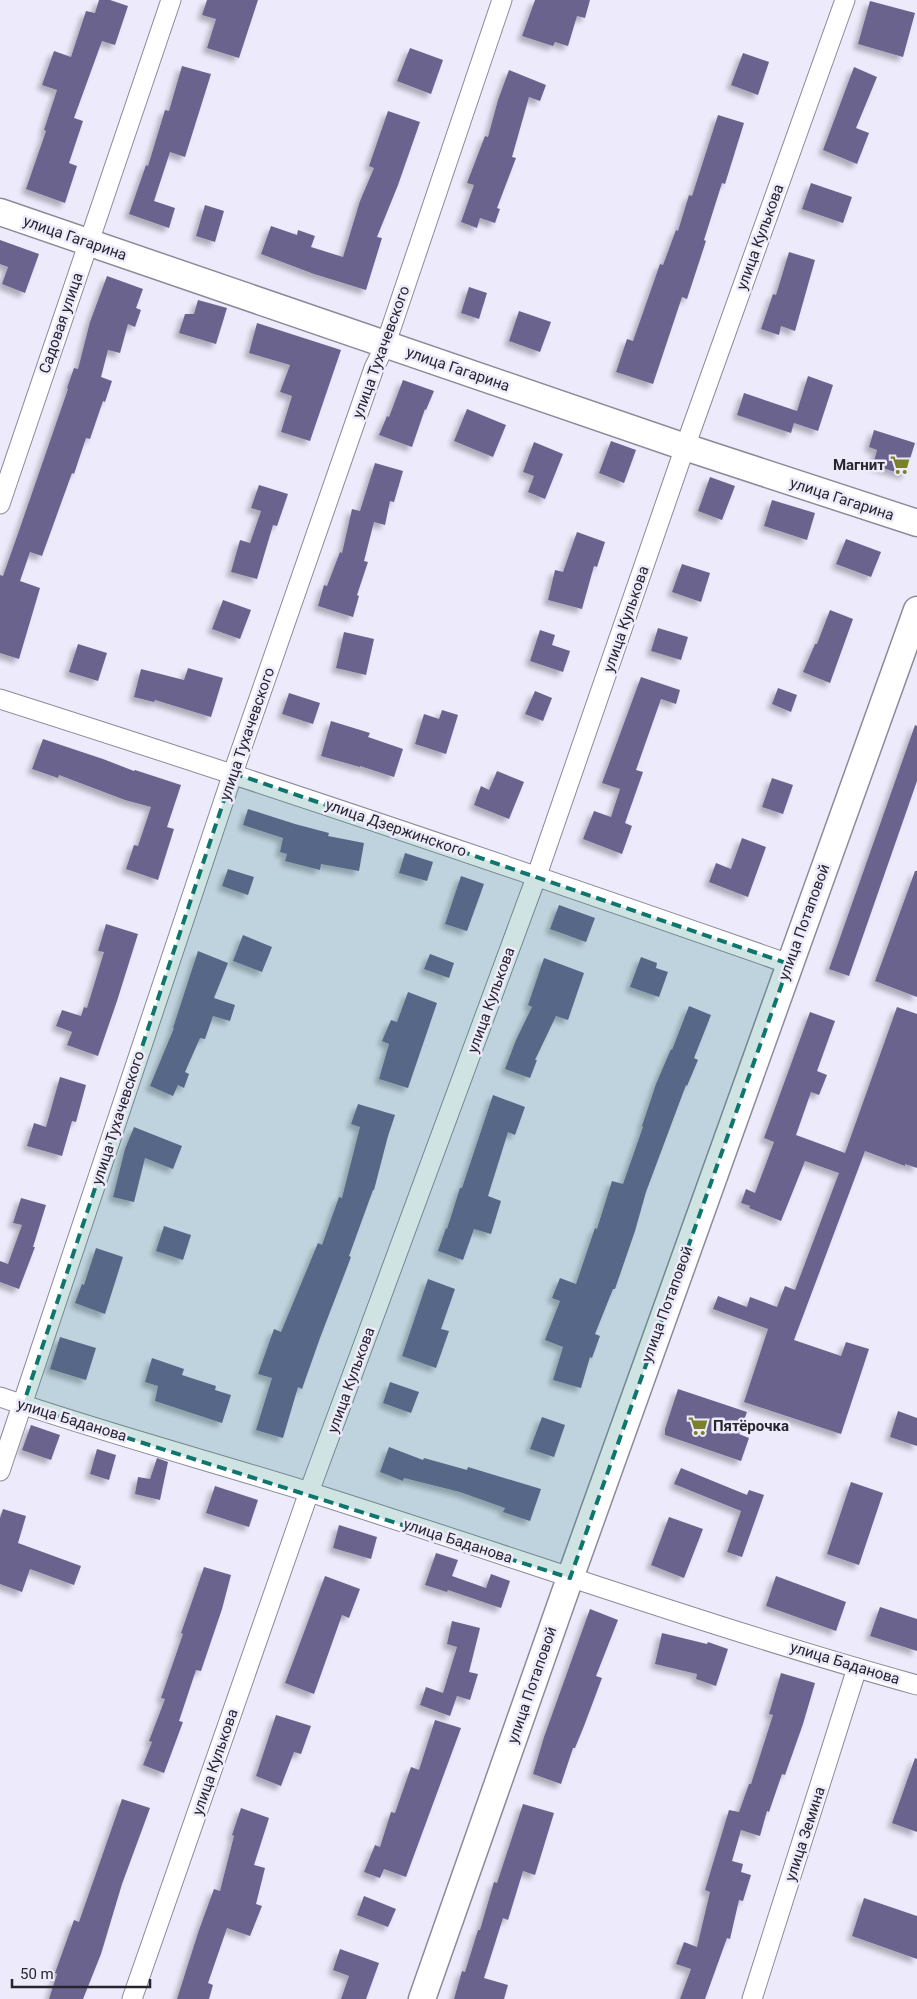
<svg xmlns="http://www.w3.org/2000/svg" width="917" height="1999" viewBox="0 0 917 1999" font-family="Roboto,sans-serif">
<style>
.building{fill:#6b638e;filter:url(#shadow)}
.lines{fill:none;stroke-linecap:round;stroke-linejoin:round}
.minor-casing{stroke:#8d8b9a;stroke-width:21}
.secondary-casing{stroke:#8d8b9a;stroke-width:29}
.minor{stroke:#fff;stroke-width:19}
.secondary{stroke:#fff;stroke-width:26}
.marked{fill:#0f766e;fill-opacity:0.2;stroke:#0f766e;stroke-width:4;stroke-dasharray:10 6;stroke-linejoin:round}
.labels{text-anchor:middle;stroke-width:5;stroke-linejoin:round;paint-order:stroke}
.street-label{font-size:15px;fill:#27262c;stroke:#eceafb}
.poi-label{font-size:15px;font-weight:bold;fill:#27262c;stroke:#eceafb;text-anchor:end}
</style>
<defs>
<filter id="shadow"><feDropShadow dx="-4.5" dy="4.5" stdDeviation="2.5" flood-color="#0004"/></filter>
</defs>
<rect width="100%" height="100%" fill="#eceafb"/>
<g class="building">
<path d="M99 0H110L128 6 115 45 102 41 74 118 83 121 69 163 77 166 65 203 26 189 46 131 44 130 57 90 42 85 54 51 71 57 86 11 95 13Z"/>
<path d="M207 0H258L239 58 207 48 216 19 202 15Z"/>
<path d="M535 0H590L585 18 577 16 568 46 555 42 553 46 522 36Z"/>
<path d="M870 1 915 13 903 57 858 44Z"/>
<path d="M410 48 443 60 431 94 397 81Z"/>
<path d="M743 53 769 62 758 95 731 85Z"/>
<path d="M182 66 211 74 185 157 170 152 154 201 175 208 169 228 129 214 146 165 148 166 165 110 169 111Z"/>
<path d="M854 67 877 77 856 128 869 133 857 164 823 150Z"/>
<path d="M509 70 546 85 540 101 529 97 512 157 516 158 497 208 500 209 495 223 480 218 477 228 461 222 474 185 467 183 485 136 488 137 498 100Z"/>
<path d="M388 111 420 122 398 185 377 237 382 238 366 290 314 274 261 254 271 226 297 235 298 230 315 236 311 247 343 257 360 201 374 168 369 166Z"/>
<path d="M718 115 744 123 725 184 722 183 704 240 706 241 687 299 682 297 653 384 616 372 627 339 633 341 660 264 663 265 676 230 678 231 689 195 692 196Z"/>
<path d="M811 183 852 197 843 223 802 209Z"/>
<path d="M205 205 224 211 215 242 196 236Z"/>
<path d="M0 240 39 254 25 293 2 284 8 267 0 264Z"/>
<path d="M789 252 815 260 795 331 781 326 779 335 761 329 773 294 776 295Z"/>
<path d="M107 276 143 289 136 308 141 310 135 327 128 324 120 353 108 350 101 377 112 381 105 402 103 401 90 439 86 438 74 474 72 473 42 556 30 552 20 581 40 588 19 659 0 653V575L3 576 21 525 68 389 67 388 74 368 78 369 90 322Z"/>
<path d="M469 287 487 293 479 319 461 313Z"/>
<path d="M198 300 227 308 216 344 179 333 185 314H194Z"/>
<path d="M519 311 551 322 540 352 509 341Z"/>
<path d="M257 323 341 350 310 441 281 432 292 396 280 392 290 365 249 353Z"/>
<path d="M808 376 833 385 818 431 794 423 791 433 737 415 744 393 797 411Z"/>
<path d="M403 380 434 391 426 410 425 409 412 447 379 435 387 416 389 417Z"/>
<path d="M467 409 506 425 493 457 454 441Z"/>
<path d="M874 430 915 443 905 475 873 465 877 450 869 447Z"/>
<path d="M611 441 636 450 624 483 599 473Z"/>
<path d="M534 442 563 454 545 499 528 492 534 476 523 472Z"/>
<path d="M375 463 403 471 394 502 390 501 385 525 374 522 364 561 368 562 357 595 359 596 353 617 318 606 324 585 327 586 340 552 342 553 352 509 360 511Z"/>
<path d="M710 477 735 486 722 520 698 511Z"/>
<path d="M259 485 288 494 277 526 273 525 257 579 231 572 240 540 250 543 261 511 251 508Z"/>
<path d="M772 500 815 513 807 540 764 526Z"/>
<path d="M577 532 605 542 597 567 594 566 582 609 548 600 555 570 563 572Z"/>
<path d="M846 539 881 552 871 577 836 564Z"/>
<path d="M682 564 710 573 701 602 672 592Z"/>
<path d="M223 600 251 610 240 639 212 629Z"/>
<path d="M830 610 853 619 830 683 803 672 815 644H817Z"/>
<path d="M658 628 688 637 681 660 651 651Z"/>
<path d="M540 630 555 635 552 645 570 651 563 672 530 661Z"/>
<path d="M344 632 374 639 366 675 336 668Z"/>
<path d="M78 644 107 653 98 681 69 672Z"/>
<path d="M188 668 223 678 211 717 155 700 154 702 134 697 141 669 184 680Z"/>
<path d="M641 677 680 690 676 704 661 699 636 770 643 772 625 823 632 826 622 854 583 839 594 811 611 817 620 789 602 783Z"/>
<path d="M778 688 797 695 791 712 772 704Z"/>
<path d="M535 691 552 698 543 721 525 714Z"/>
<path d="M289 693 320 703 313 724 282 714Z"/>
<path d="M442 710 458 715 446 754 415 744 424 714 439 719Z"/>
<path d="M331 721 370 733 368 737 403 749 394 777 360 766V767L321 756Z"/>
<path d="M915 725 917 726V781L849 976 829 969Z"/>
<path d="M43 739 103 759 134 771 135 770 181 785 167 827 174 829 158 880 126 869 134 845 138 846 151 807 125 800 59 775 58 778 32 769Z"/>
<path d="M497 771 524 782 509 819 474 805 481 786 489 790Z"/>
<path d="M772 778 793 785 783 814 762 807Z"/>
<path d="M248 809 295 824 329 833 328 836 364 843 359 871 321 864 320 870 285 861 287 854 280 852 283 838 243 825Z"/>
<path d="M742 838 766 847 748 897 709 882 716 863 731 869Z"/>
<path d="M405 853 433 862 427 881 399 873Z"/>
<path d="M228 869 254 877 248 895 222 886Z"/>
<path d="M915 871H917V997L875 981Z"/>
<path d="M461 876 484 884 467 931 445 924Z"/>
<path d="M559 905 595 918 586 942 550 929Z"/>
<path d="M106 924 138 934 117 1001 98 1056 67 1045 72 1032 56 1026 62 1010 81 1016 84 1007 87 1008 104 952 98 951Z"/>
<path d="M243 935 272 947 262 972 233 961Z"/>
<path d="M198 951 228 963 214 998 235 1005 230 1021 213 1016 205 1039 200 1038 185 1072 189 1074 184 1088 178 1085 173 1096 150 1086 174 1028H173Z"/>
<path d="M430 954 454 963 449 978 424 969Z"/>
<path d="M641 957 657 963 656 968 668 972 659 997 630 987Z"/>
<path d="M544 958 584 973 568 1020 556 1016 535 1060H537L530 1078 505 1069 516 1040 532 1007 528 1005Z"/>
<path d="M408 992 437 1003 408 1088 379 1079 389 1044 382 1041 391 1020 397 1022Z"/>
<path d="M689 1006 711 1015 694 1058 698 1060 687 1086 686 1085 646 1192 635 1231 615 1289H613L595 1334 600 1336 592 1358 590 1357 581 1388 553 1380 563 1347 545 1340 560 1301 552 1298 560 1278 576 1284 595 1228 597 1229 612 1181 623 1184 643 1127 642 1126 656 1084 671 1049 672 1050Z"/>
<path d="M897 1007 917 1014V1168L905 1164V1166L865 1151 794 1340 841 1356 846 1342 869 1349 841 1434 744 1402 768 1329 713 1309 718 1296 747 1307 750 1297 777 1307 785 1286 795 1290 839 1173 805 1161 781 1221 749 1208 750 1206 741 1203 746 1189 755 1193 774 1142 764 1138 810 1012 835 1021 817 1071 827 1075 819 1095 811 1092 796 1135 845 1153Z"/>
<path d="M60 1077 86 1085 76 1122 72 1121 62 1156 27 1146 34 1123 46 1127Z"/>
<path d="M493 1095 525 1107 515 1135 508 1132 488 1196 501 1201 491 1234 474 1229 463 1260 438 1251 446 1228 447 1229 460 1188H462Z"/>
<path d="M358 1104 395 1115 388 1136 374 1190H373L349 1256 351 1257 320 1338 302 1389 298 1387 283 1438 256 1430 272 1378 258 1374 274 1329 281 1332 318 1243 322 1245 339 1197 342 1198 360 1127 351 1124Z"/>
<path d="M134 1127 182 1146 173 1169 145 1158 134 1202 113 1197 125 1149Z"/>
<path d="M21 1198 46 1205 33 1247H35L19 1289 0 1282V1261L8 1264 22 1225 13 1223Z"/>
<path d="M164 1226 191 1235 183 1260 156 1251Z"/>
<path d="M96 1248 123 1257 105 1314 75 1303 82 1284 84 1285Z"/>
<path d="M428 1279 455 1289 441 1329 449 1331 436 1368 402 1356Z"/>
<path d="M60 1337 96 1348 86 1380 50 1369Z"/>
<path d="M152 1358 184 1369 182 1375 216 1386 215 1390 231 1395 222 1423 155 1401 158 1386 145 1382Z"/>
<path d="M390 1382 419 1392 411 1413 383 1403Z"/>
<path d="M678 1389 747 1412 739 1434 749 1438 741 1461 665 1435V1429Z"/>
<path d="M898 1411 917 1418V1446L890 1437Z"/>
<path d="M542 1417 565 1425 554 1457 530 1449Z"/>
<path d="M31 1425 60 1435 51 1460 22 1450Z"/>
<path d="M389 1447 423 1460 424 1458 467 1470 468 1467 541 1489 530 1521 503 1512 505 1508 460 1492 404 1478 403 1481 380 1472Z"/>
<path d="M97 1449 116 1455 109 1480 90 1474Z"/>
<path d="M157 1458 168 1462 160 1500 135 1494 138 1477 150 1479Z"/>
<path d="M681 1468 747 1495 749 1490 764 1495 742 1557 727 1552 741 1511 674 1484Z"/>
<path d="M851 1482 883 1493 859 1565 827 1554Z"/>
<path d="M215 1486 258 1500 249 1527 206 1513Z"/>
<path d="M3 1509 26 1516 18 1543 81 1566 74 1585 30 1569 22 1592 0 1584V1518Z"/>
<path d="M669 1517 703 1529 684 1578 651 1565Z"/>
<path d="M339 1525 377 1537 371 1559 333 1548Z"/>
<path d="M436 1553 458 1560 452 1576 486 1588 491 1574 510 1581 501 1608 448 1590 447 1592 425 1585Z"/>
<path d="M204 1567 231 1575 222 1609 201 1671 196 1670 179 1721 183 1722 164 1773 143 1765 152 1742 149 1741 165 1699 161 1698 183 1634 181 1633Z"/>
<path d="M325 1576 360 1589 349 1618 342 1615 314 1694 285 1683Z"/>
<path d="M776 1576 846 1602 836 1631 766 1606Z"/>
<path d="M880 1607 917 1619V1651L870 1636Z"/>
<path d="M590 1609 618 1620 596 1676 602 1678 584 1726 575 1748H573L561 1784 533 1774 544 1737Z"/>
<path d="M452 1621 480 1628 469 1672 478 1674 470 1700 457 1696 450 1716 420 1705 426 1687 443 1693 457 1647 447 1644Z"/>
<path d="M662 1633 707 1644 708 1642 728 1649 716 1686 696 1679 697 1674 655 1664Z"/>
<path d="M781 1673 815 1683 803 1724 785 1775 782 1774 769 1812 767 1811 760 1836 741 1830 732 1861 743 1864 741 1872 751 1875 743 1901 739 1900 730 1939 727 1938 705 1999H680L691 1969 676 1964 684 1942 697 1947 710 1892 705 1890 729 1810 739 1812 749 1784H751L773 1715 769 1714Z"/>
<path d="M276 1715 311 1726 301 1754 294 1752 281 1786 256 1776Z"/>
<path d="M435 1720 461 1728 406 1877 384 1869 380 1878 364 1872 375 1845 380 1847 391 1812 395 1813 411 1767 419 1770Z"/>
<path d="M915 1758 917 1759V1832L892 1823Z"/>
<path d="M122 1799 150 1808 122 1884 101 1954 83 1999H49L57 1974 55 1973 74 1920 79 1922Z"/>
<path d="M523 1804 554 1813 535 1875 523 1871 508 1920 503 1918 484 1978 508 1985 504 1999H454L462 1971 465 1972 478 1930H480L494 1882 497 1883Z"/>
<path d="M241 1808 269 1818 254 1865 265 1868 256 1904 262 1906 250 1936 227 1928 208 1983 213 1985 209 1999H177L199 1930 214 1889 220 1891 234 1836 232 1835Z"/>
<path d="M364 1896 396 1909 388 1927 357 1915Z"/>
<path d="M864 1898 917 1916V1959L852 1936Z"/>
<path d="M340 1949 379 1963 366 1999H341L349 1976 333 1970Z"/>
</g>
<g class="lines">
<defs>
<g id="minor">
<path d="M0 504 171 0"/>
<path d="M0 699C264 783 527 872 789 964"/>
<path d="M0 1397C102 1432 206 1460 309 1492 512 1556 712 1628 917 1685"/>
<path d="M0 1471 233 773 374 368 386 343 502 0"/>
<path d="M132 1999 309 1492 537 875 685 447 845 0"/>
<path d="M752 1999 857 1668"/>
</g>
<g id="secondary">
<path d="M0 212 685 447 917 523"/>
<path d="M422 1999 570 1578 917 610"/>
</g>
</defs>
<use href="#minor" class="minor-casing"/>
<use href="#secondary" class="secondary-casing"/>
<use href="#minor" class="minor"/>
<use href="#secondary" class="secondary"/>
</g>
<path class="marked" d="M233 773 789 964 570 1578 23 1405Z"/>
<defs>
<symbol id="supermarket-bare" viewBox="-9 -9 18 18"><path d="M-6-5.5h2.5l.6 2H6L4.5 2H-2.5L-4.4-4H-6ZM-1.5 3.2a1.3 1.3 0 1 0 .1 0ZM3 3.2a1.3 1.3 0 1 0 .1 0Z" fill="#7b802b" stroke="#eceafb" stroke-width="2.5" paint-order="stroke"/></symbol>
</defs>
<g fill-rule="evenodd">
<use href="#supermarket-bare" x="886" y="451" width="28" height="28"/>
<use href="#supermarket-bare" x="684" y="1412" width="28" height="28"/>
</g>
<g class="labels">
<g class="street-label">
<text transform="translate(760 237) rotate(-70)" y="5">улица Кулькова</text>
<text transform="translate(75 238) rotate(19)" y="5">улица Гагарина</text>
<text transform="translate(61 323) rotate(-71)" y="5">Садовая улица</text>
<text transform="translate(381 352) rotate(-70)" y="5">улица Тухачевского</text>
<text transform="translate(458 369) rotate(19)" y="5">улица Гагарина</text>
<text transform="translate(842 499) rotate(18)" y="5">улица Гагарина</text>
<text transform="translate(626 619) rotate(-71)" y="5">улица Кулькова</text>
<text transform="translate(247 734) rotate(-71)" y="5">улица Тухачевского</text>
<text transform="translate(396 828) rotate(19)" y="5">улица Дзержинского</text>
<text transform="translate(804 922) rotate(-70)" y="5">улица Потаповой</text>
<text transform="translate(491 1000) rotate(-70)" y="5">улица Кулькова</text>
<text transform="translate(118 1118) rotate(-72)" y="5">улица Тухачевского</text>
<text transform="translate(667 1304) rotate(-70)" y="5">улица Потаповой</text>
<text transform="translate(351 1380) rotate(-70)" y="5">улица Кулькова</text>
<text transform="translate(72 1420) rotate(17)" y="5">улица Баданова</text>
<text transform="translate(458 1541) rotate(18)" y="5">улица Баданова</text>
<text transform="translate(845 1663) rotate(17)" y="5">улица Баданова</text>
<text transform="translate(532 1685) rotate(-71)" y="5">улица Потаповой</text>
<text transform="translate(215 1762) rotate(-71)" y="5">улица Кулькова</text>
<text transform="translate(805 1834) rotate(-72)" y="5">улица Земина</text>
</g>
<g class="poi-label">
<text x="885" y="470">Магнит</text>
<text x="713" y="1431" text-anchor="start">Пятёрочка</text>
</g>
</g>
<path d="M12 1979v8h138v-8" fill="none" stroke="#27262c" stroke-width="2.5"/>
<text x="20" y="1979" font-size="15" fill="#27262c" stroke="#eceafb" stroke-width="4" paint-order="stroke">50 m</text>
</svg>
